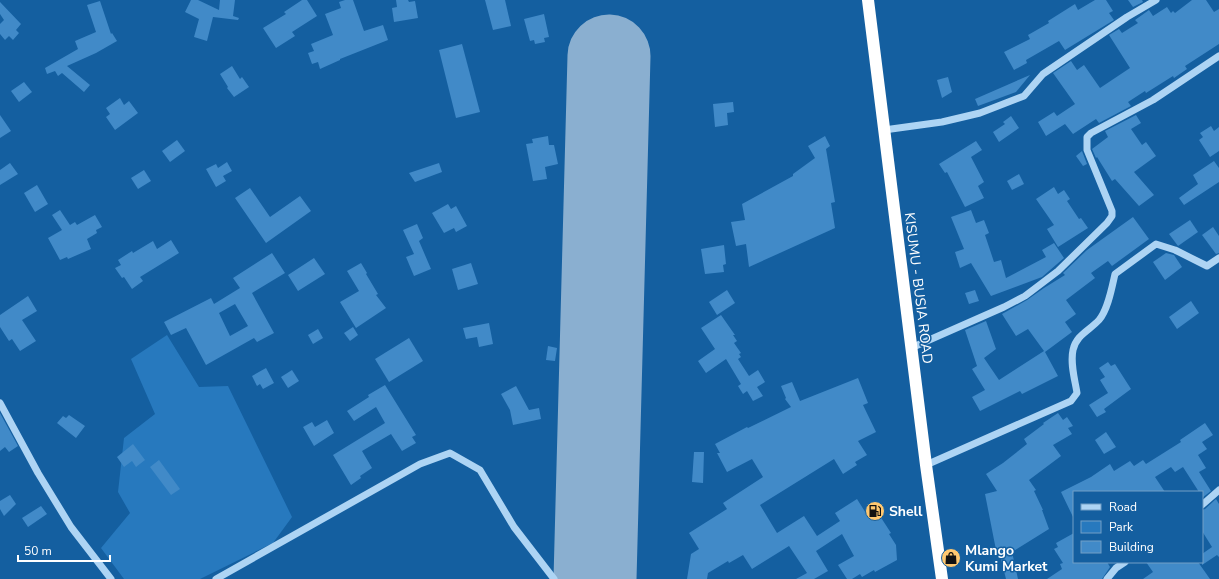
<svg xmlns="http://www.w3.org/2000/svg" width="1219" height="579" viewBox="0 0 1219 579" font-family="'Nunito Sans',sans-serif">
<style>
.green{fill:#2779be}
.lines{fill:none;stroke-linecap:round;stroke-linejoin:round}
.runway{stroke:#8aafd0;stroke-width:83}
.building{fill:#418ac8;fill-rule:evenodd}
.minor{stroke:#add4f4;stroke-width:7}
.highway{stroke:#fff;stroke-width:12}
.labels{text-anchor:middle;stroke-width:3;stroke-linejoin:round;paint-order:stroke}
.street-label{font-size:14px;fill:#fff;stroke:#145fa0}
.poi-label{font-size:14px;font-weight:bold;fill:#fff;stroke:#145fa0;text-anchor:start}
</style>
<rect width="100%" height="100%" fill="#145fa0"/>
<path class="green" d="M167 335 199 387 228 386 292 517 273 543 200 579H124L101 548 130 513 118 492 124 438 155 414 131 359Z"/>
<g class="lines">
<path class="runway" d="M595 579 609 56"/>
</g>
<g class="building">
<path d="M191 0H198L219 10 220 0H235L233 16 239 18 238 20 213 17 207 41 194 37 199 19 185 12Z"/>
<path d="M302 0H307L317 16 292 32 295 36 276 48 263 28 286 14 284 12Z"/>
<path d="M345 0H353L364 31 383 25 388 40 340 59V60L320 69 318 62 312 64 308 53 314 51 311 44 333 35 325 14 341 8 339 2Z"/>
<path d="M396 0H408L409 2 415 1 418 18 394 22 392 8 397 7Z"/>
<path d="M485 0H505L511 26 493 30Z"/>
<path d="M1095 0H1106L1113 11 1109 13 1114 20 1065 50 1059 41 1026 60 1027 63 1014 70 1004 52 1030 39 1028 35 1049 23 1048 21 1075 4 1078 10Z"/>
<path d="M1128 0H1142L1143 2 1133 7Z"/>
<path d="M1192 0H1206L1214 12 1219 9V44L1185 66 1187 69 1174 78 1173 76 1146 93 1145 91 1128 102 1131 106 1099 123 1096 119 1073 134 1065 124 1046 136 1038 122 1054 112 1057 116 1075 104 1053 73 1071 61 1077 70 1084 65 1100 88 1130 68 1109 35 1119 29 1122 33 1138 23 1135 20 1149 10 1153 16 1167 7 1171 13 1173 11 1175 13Z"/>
<path d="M100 1 111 34 112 33 117 41 96 53 67 66 90 85 84 92 62 73 58 76 55 71 47 74 45 68 78 49 75 41 96 32 87 5Z"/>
<path d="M0 2 21 24 16 30 19 33 13 40 9 36 5 40 0 34V24L4 20 0 14Z"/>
<path d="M544 14 549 37 544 38 545 42 535 44 534 40 530 41 524 19Z"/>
<path d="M462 44 480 112 456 118 439 50Z"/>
<path d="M232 66 240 79 242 77 249 87 234 97 227 88 228 87 220 74Z"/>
<path d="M1030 75 1016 92 978 106 975 99Z"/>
<path d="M948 77 952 92 942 98 937 80Z"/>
<path d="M24 82 32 92 19 102 11 91Z"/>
<path d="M120 98 124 105 129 101 138 113 115 130 106 117 110 114 106 108Z"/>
<path d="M733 102 734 112 727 113 728 125 715 127 713 104Z"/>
<path d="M0 115 11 131 0 138Z"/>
<path d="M1136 115 1141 123 1131 129 1142 145 1146 142 1156 156 1134 172 1154 195 1139 206 1115 179 1112 181 1097 157 1096 158 1092 149 1108 137 1105 131Z"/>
<path d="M1011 116 1019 128 999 142 993 132 1005 124 1003 122Z"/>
<path d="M1211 126 1214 131 1219 127V151L1210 157 1199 140 1203 137 1200 133Z"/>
<path d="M548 136 549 145H554L558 164 545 167 547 179 533 181 526 144 533 143 532 139Z"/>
<path d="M825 136 830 146 826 149 835 202 831 203 835 228 749 267 746 244 736 246 731 222 745 220 742 204 793 176V174L815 158 808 146Z"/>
<path d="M177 140 185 151 170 162 162 151Z"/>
<path d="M976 141 982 150 971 157 984 182 978 186 984 198 965 207 947 172 945 173 939 164Z"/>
<path d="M1082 151 1087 164 1083 166 1076 156Z"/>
<path d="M1214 161 1219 168V182L1184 205 1179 198 1198 184 1193 175Z"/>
<path d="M227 162 232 171 223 176 226 181 216 187 206 169 216 164 218 168Z"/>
<path d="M10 163 18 174 0 185V170Z"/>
<path d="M439 163 442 172 415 182 409 173Z"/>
<path d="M144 170 151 181 138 189 131 178Z"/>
<path d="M1019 174 1024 184 1012 190 1007 181Z"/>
<path d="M37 185 48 204 35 212 24 193Z"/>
<path d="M1054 187 1058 194 1064 190 1070 199 1067 201 1079 219 1081 218 1088 228 1058 247 1047 229 1054 225 1036 199Z"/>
<path d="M250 188 270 217 300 196 311 211 266 243 235 198Z"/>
<path d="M448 204 451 209 456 206 467 226 456 232 454 228 444 233 432 213Z"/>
<path d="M60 210 70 225 75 222 77 225 95 215 102 227 96 230 97 233 87 239 91 249 68 259 67 257 60 260 48 238 62 230 52 215Z"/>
<path d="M971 210 976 223 984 220 989 233 985 235 994 262 1001 260 1006 278 1046 257 1042 250 1054 243 1064 258 1042 277 991 296 971 263 960 268 955 252 964 249 951 217Z"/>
<path d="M1133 217 1149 239 1112 266 1108 261 1091 273 1095 278 1066 300 1076 314 1065 322 1072 332 1045 352 1058 376 1022 394 1020 391 980 411 972 397 985 390 972 369 977 366 965 330 986 321 996 349 984 358 999 380 1044 351 1028 329 1016 336 1002 314 1027 300 1044 288 1065 275 1063 273 1087 250Z"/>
<path d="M1190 220 1198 232 1178 246 1169 234Z"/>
<path d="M417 224 423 238 419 241 431 269 414 276 406 257 414 254 403 230Z"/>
<path d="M1213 227 1219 236V253L1216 254 1202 235Z"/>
<path d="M171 240 179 253 140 277 143 281 132 289 124 277 122 278 115 268 121 265 118 260 132 251 133 253 153 241 157 249Z"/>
<path d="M724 245 726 264 723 265 724 272 705 274 701 249Z"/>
<path d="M272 253 285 273 252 293 274 333 257 342 254 338 206 365 186 328 171 335 164 322 211 298 214 304 240 288 233 278ZM235 304 248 326 230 336 219 313Z"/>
<path d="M1166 253 1174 255 1182 267 1165 280 1153 262Z"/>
<path d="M314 258 325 274 298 291 288 275Z"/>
<path d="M361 263 367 273 366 274 378 294 376 295 386 308 356 328 340 302 359 291 347 271Z"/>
<path d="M471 263 478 284 458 290 452 269Z"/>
<path d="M727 290 735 303 717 315 709 302Z"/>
<path d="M975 290 979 301 969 304 965 293Z"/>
<path d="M28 296 37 311 22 320 36 341 20 351 12 339 9 341 0 327V315Z"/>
<path d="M1191 301 1199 313 1177 329 1169 317Z"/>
<path d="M721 315 735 335H733L737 341 734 343 741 353 739 354 741 357 738 359 749 376 758 370 765 382 757 387 763 396 753 401 747 391 743 394 738 386 741 384 726 359 706 373 698 361 715 349 701 328Z"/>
<path d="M489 323 493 344 479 347 477 337 466 339 463 328Z"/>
<path d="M353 327 358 335 350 341 344 333Z"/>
<path d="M318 329 323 338 313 344 308 335Z"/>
<path d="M409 338 423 361 389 382 375 359Z"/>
<path d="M548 346 557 348 555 361 546 360Z"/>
<path d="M1108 362 1111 366 1115 364 1131 389 1104 409 1106 412 1097 417 1089 405 1108 393 1100 380 1105 377 1099 368Z"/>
<path d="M266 368 274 383 263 389 260 384 257 386 252 376Z"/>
<path d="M292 370 299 381 288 388 281 377Z"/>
<path d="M858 378 868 403 863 405 876 432 858 441 867 455 855 462 857 465 843 474 834 459 760 505 777 533 804 516 817 536 840 521 835 513 857 499 869 518 878 513 891 533 889 534 896 545 897 560 875 572 874 570 862 577 860 574 852 579H847L838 565 854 556 842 534 816 551 828 571 814 579H796L807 573 789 546 752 569 743 555 729 563 728 561 708 573 707 579H687L691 554 699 549 689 533 727 509 723 503 763 477 752 459 727 472 717 453H720L715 444 747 427 748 428 791 407 785 399 786 398 781 386 792 382 800 401Z"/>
<path d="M385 385 416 435 412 437 416 443 402 451 391 434 362 451 372 468 360 476 361 478 351 485 333 455 385 423 376 407 354 421 347 411 369 397 368 395Z"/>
<path d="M516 386 529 410 539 408 541 419 513 425 510 410 501 394Z"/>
<path d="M0 413 18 446 9 452 5 447 0 451Z"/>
<path d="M1058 413 1063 420 1067 417 1073 426 1068 428 1072 434 1053 445 1061 456 1029 480 1036 490 1034 491 1043 510H1042L1049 529 1012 552 1018 579H1006L1000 555H997L985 494 997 491 986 474 1003 463 1027 444 1024 439 1044 424 1043 423Z"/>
<path d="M69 415 85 426 76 438 57 423 63 416 66 418Z"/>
<path d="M327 420 334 433 314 446 303 427 312 422 315 427Z"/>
<path d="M1205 423 1213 435 1202 442 1207 449 1198 455 1206 468 1199 472 1211 491 1202 498V492H1199L1183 467 1175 472 1171 467 1155 477 1165 492H1074V519L1061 492 1091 477 1110 464 1114 471 1130 461 1134 466 1143 460 1146 464 1181 442 1180 440Z"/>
<path d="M1106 432 1116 447 1104 454 1095 440Z"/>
<path d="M133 444 145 460 136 467 132 461 124 467 117 457Z"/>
<path d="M694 452H704L703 483 692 482Z"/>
<path d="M159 460 180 489 171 495 150 467Z"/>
<path d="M10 495 16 504 4 516 0 509V501Z"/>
<path d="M1216 499 1219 504V557L1217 555 1202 565V554L1212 547 1202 531V510L1205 509Z"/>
<path d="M41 506 47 514 28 527 22 518Z"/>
<path d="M1074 533V562H1107L1110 567 1102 579H1047L1062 569 1060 564 1063 563 1054 549 1058 547 1056 543Z"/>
<path d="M1146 562H1198L1210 579H1143L1153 572Z"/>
</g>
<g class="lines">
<g class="minor">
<path d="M884 130 942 122 980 113 1024 96 1043 74 1127 17 1156 0"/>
<path d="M911 348 1004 307 1025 296 1058 271 1107 223 1112 216V211L1087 150V137L1091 133 1153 100 1219 56"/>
<path d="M0 403 38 473 71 527 111 579"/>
<path d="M926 465 1071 401 1077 393C1075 380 1070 364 1073 350 1076 335 1090 330 1099 320 1108 310 1112 287 1115 274L1156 244 1175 250 1207 266 1219 258"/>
<path d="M1202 505 1219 490"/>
<path d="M216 579 420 464 450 453 480 470 514 527 554 579"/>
<path d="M1107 579 1116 568 1125 562"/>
</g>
<path class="highway" d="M868 0 926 465 942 579"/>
</g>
<defs>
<symbol id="fuel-disc" viewBox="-11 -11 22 22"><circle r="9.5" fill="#ffc870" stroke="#145fa0"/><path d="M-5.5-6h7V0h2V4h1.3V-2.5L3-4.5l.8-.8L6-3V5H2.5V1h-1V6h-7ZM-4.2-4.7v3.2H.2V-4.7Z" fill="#111"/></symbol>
<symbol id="shop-disc" viewBox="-11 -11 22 22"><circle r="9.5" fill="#ffc870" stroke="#145fa0"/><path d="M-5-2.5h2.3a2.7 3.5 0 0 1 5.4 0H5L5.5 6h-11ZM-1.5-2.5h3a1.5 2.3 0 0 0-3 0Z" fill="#111"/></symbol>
</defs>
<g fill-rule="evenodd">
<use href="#fuel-disc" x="864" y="500" width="22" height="22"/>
<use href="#shop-disc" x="940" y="547" width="22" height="22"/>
</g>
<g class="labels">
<g class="street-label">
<text transform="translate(919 288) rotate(83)" y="5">KISUMU - BUSIA ROAD</text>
</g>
<g class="poi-label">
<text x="889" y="516">Shell</text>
<text x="965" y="555">Mlango<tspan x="965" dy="16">Kumi Market</tspan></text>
</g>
</g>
<rect x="1073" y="491" width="130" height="72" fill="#145fa0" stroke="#729fc6"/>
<rect x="1081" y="504" width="20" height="6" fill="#add4f4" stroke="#729fc6"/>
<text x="1109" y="511" font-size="12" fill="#ffffff">Road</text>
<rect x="1081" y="521" width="20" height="12" fill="#2779be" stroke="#729fc6"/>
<text x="1109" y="531" font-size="12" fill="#ffffff">Park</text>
<rect x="1081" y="541" width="20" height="12" fill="#418ac8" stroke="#729fc6"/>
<text x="1109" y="551" font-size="12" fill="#ffffff">Building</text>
<path d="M18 555v6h92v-6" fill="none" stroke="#ffffff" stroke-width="2"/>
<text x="24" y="555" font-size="12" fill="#ffffff" stroke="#145fa0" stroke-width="3" paint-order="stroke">50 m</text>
</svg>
